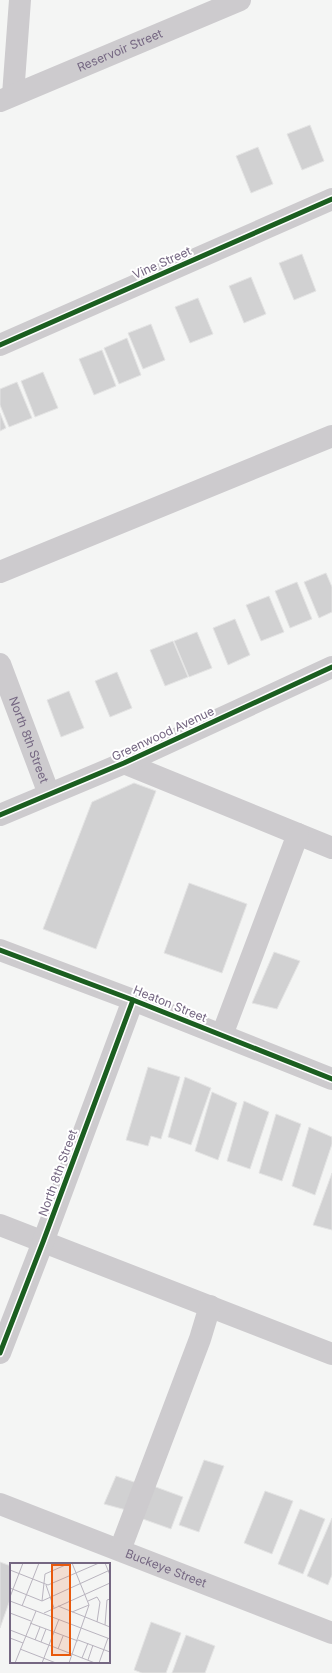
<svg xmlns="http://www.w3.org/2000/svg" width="332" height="1673" viewBox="0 0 332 1673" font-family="Inter,sans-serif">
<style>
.building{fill:#d1d1d2;stroke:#e4e4e4}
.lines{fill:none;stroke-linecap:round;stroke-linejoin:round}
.minor{stroke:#cdcbce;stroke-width:22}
.cycleway-casing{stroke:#fff;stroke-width:8}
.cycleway{stroke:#1b5e20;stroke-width:5}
.labels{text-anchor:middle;stroke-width:4;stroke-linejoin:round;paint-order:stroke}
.street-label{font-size:12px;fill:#756782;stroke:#fff}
.inset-road{fill:none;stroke:#b9b4bf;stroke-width:1}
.view{fill:#e8590c;fill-opacity:0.15;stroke:#e8590c;stroke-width:2}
.inset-edge{fill:none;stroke:#756782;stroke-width:2}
</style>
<rect width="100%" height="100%" fill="#f4f5f4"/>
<g class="building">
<path d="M310 125 324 161 302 170 287 134Z"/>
<path d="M258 147 273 184 251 193 236 156Z"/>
<path d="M302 254 316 291 294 300 279 263Z"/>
<path d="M251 277 266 314 244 323 229 286Z"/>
<path d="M198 298 213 334 190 343 175 307Z"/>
<path d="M151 324 165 360 143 369 128 333Z"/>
<path d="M127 338 141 375 119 384 104 348Z"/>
<path d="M102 350 116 386 94 395 79 359Z"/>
<path d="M43 372 58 408 35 417 21 381Z"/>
<path d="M17 382 32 418 9 427 0 405V389Z"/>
<path d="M0 413 6 428 0 431Z"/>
<path d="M326 573 332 587V612L319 618 304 582Z"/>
<path d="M297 582 312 619 290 628 275 591Z"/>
<path d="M269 596 284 632 261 641 246 605Z"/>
<path d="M235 619 250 655 228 665 213 628Z"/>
<path d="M197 632 212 668 189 677 174 641Z"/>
<path d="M173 641 188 677 165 686 150 650Z"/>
<path d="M117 672 132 708 110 717 95 681Z"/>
<path d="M69 691 84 728 61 737 47 700Z"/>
<path d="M134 783 156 791 96 949 43 929 92 802Z"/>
<path d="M189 883 247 904 222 973 164 953Z"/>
<path d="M274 952 300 961 277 1009 252 1003Z"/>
<path d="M148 1067 180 1077 161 1139 151 1136 148 1146 126 1140Z"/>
<path d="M185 1077 211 1088 191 1145 168 1137Z"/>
<path d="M212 1092 237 1103 218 1160 195 1151Z"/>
<path d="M244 1101 269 1112 250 1169 227 1161Z"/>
<path d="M276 1114 301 1124 282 1181 259 1173Z"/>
<path d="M309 1127 332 1137V1144L315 1195 292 1186Z"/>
<path d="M332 1173V1230L313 1225Z"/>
<path d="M204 1460 224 1466 199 1532 179 1525Z"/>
<path d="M116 1476 140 1484 130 1511 104 1504Z"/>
<path d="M153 1486 183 1497 171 1529 140 1518Z"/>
<path d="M265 1491 293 1501 272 1554 244 1543Z"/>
<path d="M300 1509 325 1519 303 1574 278 1564Z"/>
<path d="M332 1518V1575L328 1585 307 1576Z"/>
<path d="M0 1562 11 1566V1597L0 1628Z"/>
<path d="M151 1622 181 1633 166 1673H142L134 1670Z"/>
<path d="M186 1635 215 1646 205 1673H172Z"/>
</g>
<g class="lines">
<g class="minor">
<path d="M13 95 20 0"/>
<path id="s1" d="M0 101 240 0"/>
<path d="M0 345 332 199"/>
<path d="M0 572 332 436"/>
<path id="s2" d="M0 664 49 794"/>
<path d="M124 763 332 848"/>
<path d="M0 815 124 763 332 667"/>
<path d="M0 950 133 1000 332 1079"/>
<path d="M222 1035 298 834"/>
<path d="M0 1225 332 1354"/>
<path d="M0 1353 43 1242 133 1000"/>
<path id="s3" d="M0 1504 332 1633"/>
<path d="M120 1550 200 1339 210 1306"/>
</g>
<defs>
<g id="cycleway">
<path d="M0 345 332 199"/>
<path d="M0 815 124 763 332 667"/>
<path d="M0 950 133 1000 332 1079"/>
<path d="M0 1353 43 1242 133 1000"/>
</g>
</defs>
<use href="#cycleway" class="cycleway-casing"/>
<use href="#cycleway" class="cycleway"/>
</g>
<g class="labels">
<g class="street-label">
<text dy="4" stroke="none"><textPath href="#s1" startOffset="130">Reservoir Street</textPath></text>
<text transform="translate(162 263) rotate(-24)" y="4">Vine Street</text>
<text transform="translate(163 734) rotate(-25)" y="4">Greenwood Avenue</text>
<text dy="4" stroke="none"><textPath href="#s2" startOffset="81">North 8th Street</textPath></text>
<text transform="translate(170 1004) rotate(22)" y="4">Heaton Street</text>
<text transform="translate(58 1173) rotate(-70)" y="4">North 8th Street</text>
<text dy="4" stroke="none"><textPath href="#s3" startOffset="178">Buckeye Street</textPath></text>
</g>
</g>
<g transform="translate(10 1563)">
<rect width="100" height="100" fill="#f4f5f4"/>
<path class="inset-road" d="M95 0 100 12M0 7 38 22 89 0M36 22 44 45M0 25 32 38 100 7M0 34 13 0M100 36 97 37 95 62 100 64M0 38 100 76M32 38 35 11 60 0M78 38 87 34 90 39 87 59M12 43 29 0M48 43 95 62M62 49 79 42M0 50 21 58M34 50 100 20M20 60 68 78M0 67 85 100M0 75 13 80M25 77 30 64M68 77 100 89M31 79 36 66M10 86 46 100M48 86 53 73M72 95 78 80M78 97 83 82M5 100 26 48M32 100 49 56M59 100 79 42 62 0M89 100 98 75"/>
<path class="view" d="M42 2H60V92H42Z"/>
<rect width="100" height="100" class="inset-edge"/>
</g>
</svg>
